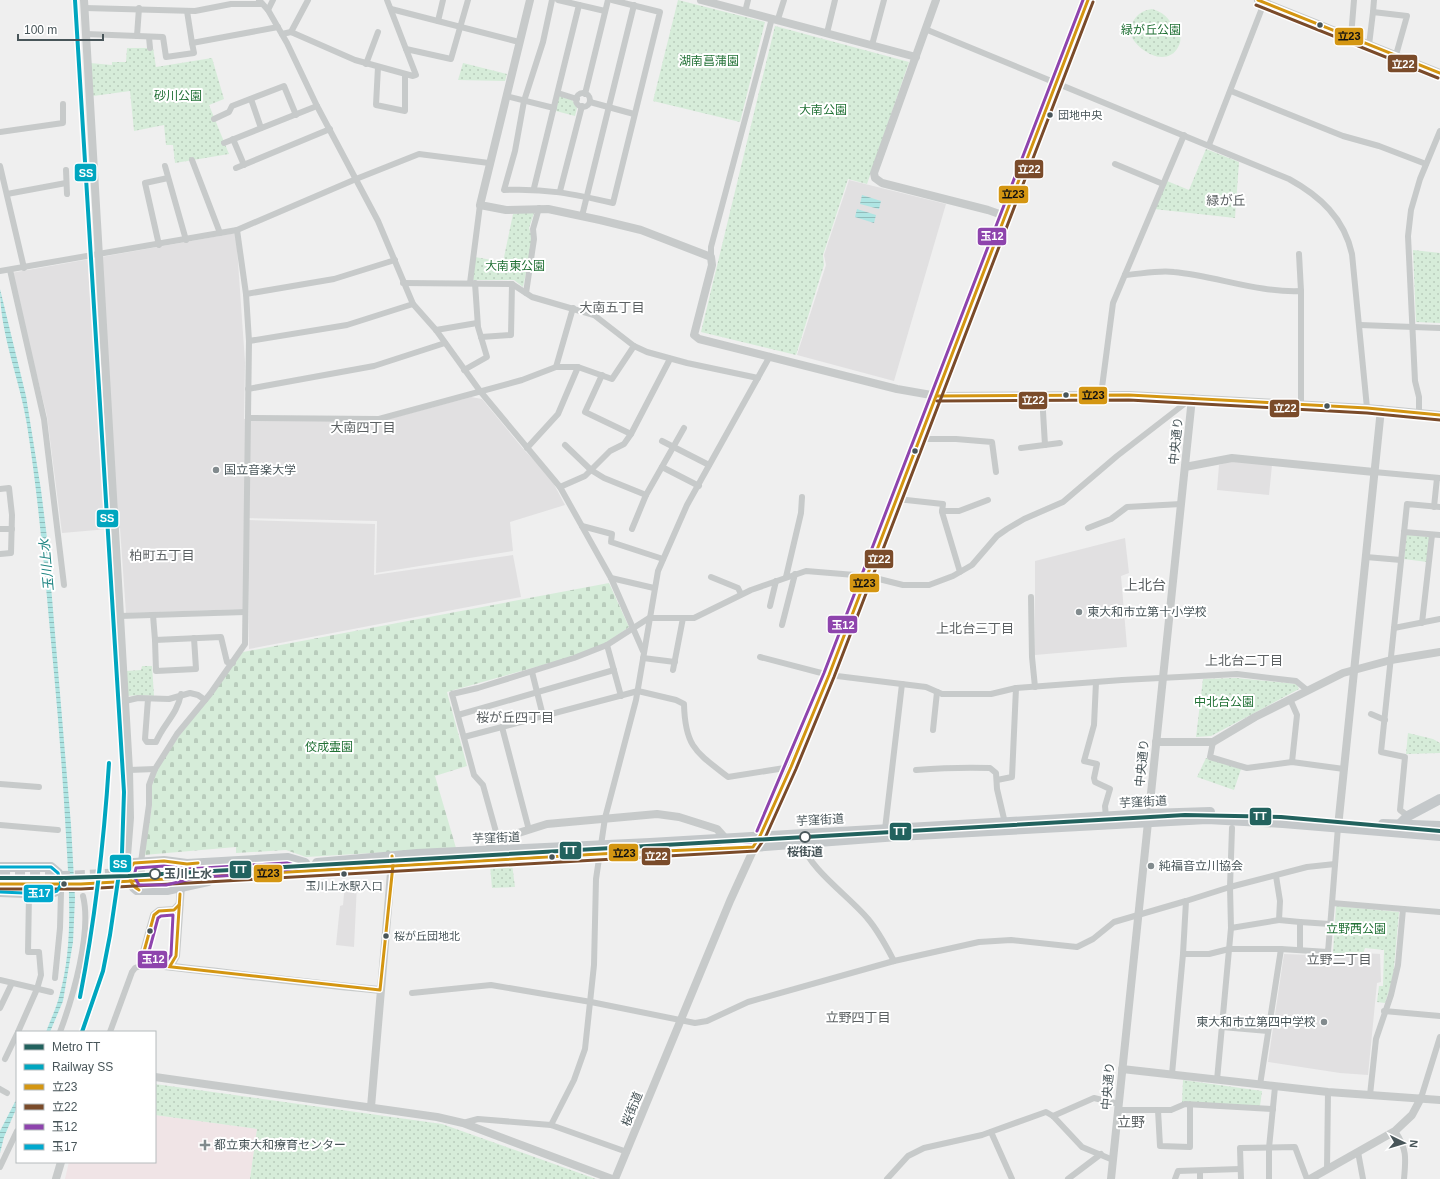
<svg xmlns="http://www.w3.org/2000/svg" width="1440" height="1179" viewBox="0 0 1440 1179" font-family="Helvetica,'Noto Sans JP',sans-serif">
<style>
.education{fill:#e1e0e1}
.medical{fill:#f0e4e6}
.cemetery{fill:url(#cemetery-stones)}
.park{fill:url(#park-dots)}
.water{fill:url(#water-rules)}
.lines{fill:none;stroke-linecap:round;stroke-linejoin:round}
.primary-tunnel{stroke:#c5c8ca;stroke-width:10;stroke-dasharray:10 5;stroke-linecap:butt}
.minor{stroke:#c7caca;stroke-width:6}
.tertiary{stroke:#c7caca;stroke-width:8}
.primary{stroke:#c4c8ca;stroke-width:10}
.bus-1-casing{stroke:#fff;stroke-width:6}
.bus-2-casing{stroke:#fff;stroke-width:6}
.bus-3-casing{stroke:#fff;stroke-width:6}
.bus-4-casing{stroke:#fff;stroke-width:6}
.bus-1{stroke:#d49612;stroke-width:3}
.bus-2{stroke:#7a4b2a;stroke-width:3}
.bus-3{stroke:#8e44ad;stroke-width:3}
.bus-4{stroke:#00a9ce;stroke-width:3}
.rail-1-casing{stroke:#fff;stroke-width:7}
.rail-1{stroke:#00a6bf;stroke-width:4}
.metro-1-casing{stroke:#fff;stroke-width:7}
.metro-1{stroke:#22625e;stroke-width:4}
.bus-dot{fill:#485559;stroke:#fff;stroke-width:1.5}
.poi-dot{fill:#828b8e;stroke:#fff;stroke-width:1.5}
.stop-dot{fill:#fff;stroke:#485559;stroke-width:2}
.labels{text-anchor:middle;stroke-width:4;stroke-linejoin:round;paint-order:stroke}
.bus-label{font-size:11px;fill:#485559;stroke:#fff;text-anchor:start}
.park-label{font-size:12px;fill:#227136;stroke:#fff}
.street-label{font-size:12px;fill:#485559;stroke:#fff}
.poi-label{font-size:12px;fill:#485559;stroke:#fff;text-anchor:start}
.stop-label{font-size:12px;font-weight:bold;fill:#485559;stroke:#fff}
.neighbourhood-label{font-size:13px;fill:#5b6062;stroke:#fff}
.water-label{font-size:13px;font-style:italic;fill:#1b8380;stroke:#fff}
.quarter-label{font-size:14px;fill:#5b6062;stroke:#fff}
.line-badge{stroke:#fff;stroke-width:1.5}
.badge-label{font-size:11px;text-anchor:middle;font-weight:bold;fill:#fff}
.pale-badge-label{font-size:11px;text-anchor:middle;font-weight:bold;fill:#111}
</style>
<defs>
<pattern id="cemetery-stones" width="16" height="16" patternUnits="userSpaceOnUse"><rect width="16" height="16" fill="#d6ecd9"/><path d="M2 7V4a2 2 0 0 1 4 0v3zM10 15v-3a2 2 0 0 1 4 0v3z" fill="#b9ccbc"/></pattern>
<pattern id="park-dots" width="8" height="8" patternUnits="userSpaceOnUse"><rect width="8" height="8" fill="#d6ecd9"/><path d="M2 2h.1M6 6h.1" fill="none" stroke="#b9ccbc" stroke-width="1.8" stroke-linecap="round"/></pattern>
<pattern id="water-rules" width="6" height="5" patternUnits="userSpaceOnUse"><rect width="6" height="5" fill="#afe5e3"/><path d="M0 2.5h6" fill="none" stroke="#90bcbb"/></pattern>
</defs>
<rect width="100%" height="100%" fill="#efefef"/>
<g class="education">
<path d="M849 180 946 204 894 381 797 355 826 265 824 255Z"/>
<path d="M236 233 245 362 244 419 378 422 471 397 482 399 525 451 549 475 565 505 510 522 513 551 376 573 377 521 244 518 243 609 126 613 120 528 62 533 47 416 11 273Z"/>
<path d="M1232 461 1272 465 1269 495 1217 490 1219 465Z"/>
<path d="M248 520 375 524 374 575 513 555 521 597 249 649Z"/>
<path d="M1125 538 1129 573 1121 576 1127 647 1035 655V561Z"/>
<path d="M345 883 357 884 354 947 336 945 340 906 343 905Z"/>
<path d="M1365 953 1380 954 1381 982 1377 983 1368 1075 1340 1073 1268 1062 1284 954 1363 957Z"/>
</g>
<path class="medical" d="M155 1115 257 1129 250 1179H65L69 1162H155Z"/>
<path class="cemetery" d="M609 583 629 627 605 644 571 657 447 692 467 766 435 776 456 848 306 857 286 850 236 853V847L144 855 152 806V785L157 770 179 736 243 652Z"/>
<g class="park">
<path d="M678 0 765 22 740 122 653 101Z"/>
<path d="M1152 9C1169 14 1169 22 1180 35 1181 41 1180 44 1177 49 1164 68 1135 49 1130 33 1131 20 1138 11 1152 9Z"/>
<path d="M775 26 909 62 867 184 848 179 823 255 824 265 796 355 701 332Z"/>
<path d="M127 48H153L156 67 212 58 224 99 209 105 229 154 175 163 173 145H166L164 125 134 131 130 91 93 96 90 63 112 65V62H126Z"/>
<path d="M463 63 507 74 505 81 458 80Z"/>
<path d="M559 96 572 100 577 108 575 116 556 111Z"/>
<path d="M1206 149 1239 162 1235 218 1154 209 1167 181 1189 190Z"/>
<path d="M535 210 529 228 533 239 523 287 514 280H472L475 257 503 262 513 214Z"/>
<path d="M1413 250 1440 253V323L1416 322Z"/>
<path d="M1407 534 1430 537 1427 562 1404 559Z"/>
<path d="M142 666H152L154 696 139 695 127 696 126 671 141 670Z"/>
<path d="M1236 678 1297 684 1299 689 1211 736 1196 737 1203 679Z"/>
<path d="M1408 733 1433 739 1440 743V753L1406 754Z"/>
<path d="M1206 758 1241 769 1234 790 1197 777Z"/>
<path d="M512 864 515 887 492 888 490 865Z"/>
<path d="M1336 906 1399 912 1393 978 1385 1003 1377 1002 1379 986H1383L1384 950 1365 948 1363 954 1333 953Z"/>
<path d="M1183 1080 1262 1091 1260 1106 1182 1103Z"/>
<path d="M155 1084 442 1124 596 1179H250L257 1129 155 1115Z"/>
</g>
<g class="water">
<path d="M862 195 881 201 879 209 860 204Z"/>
<path d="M857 209 876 215 874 223 855 217Z"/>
<path d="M0 289 26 396 41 490 47 538 71 825 75 898 73 942 63 1001 50 1032H46C50 1021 56 1009 59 997 74 945 69 888 66 835 63 781 59 727 54 673 46 590 40 508 27 425 20 380 0 335 0 289Z"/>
<path d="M17 1098V1107L4 1137 0 1153V1131Z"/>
</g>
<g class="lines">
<g class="primary-tunnel">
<path d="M0 875 62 876 193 870"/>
<path d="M0 884H62L162 878"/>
</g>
<g class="minor">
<path d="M259 0 268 10 287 43 317 106 378 221 413 304 436 330 480 391 560 487 611 578 643 651"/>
<path d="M552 0 543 42 524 101 515 151 504 190C545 188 574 194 613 203L660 12 612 0"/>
<path d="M558 0 605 11"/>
<path d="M85 8 195 11 231 4H262"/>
<path d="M391 9 519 42"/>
<path d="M268 10 273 0"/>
<path d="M187 11 192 43"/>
<path d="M745 12 748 0"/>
<path d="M1373 12 1374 0"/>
<path d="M778 19 784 0"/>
<path d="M438 21 443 0"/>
<path d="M925 29 1289 179C1320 196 1344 218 1352 254L1367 408"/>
<path d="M291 32 308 0"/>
<path d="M827 33 835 0"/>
<path d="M86 34 163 37 166 57 194 53 192 43 278 27"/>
<path d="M282 34 291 32 355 60 413 76 416 75 387 0"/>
<path d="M137 36 139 8"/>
<path d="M149 37 150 48"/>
<path d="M1351 37 1354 0"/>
<path d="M872 45 884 0"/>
<path d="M1369 45 1373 12 1407 16 1396 55"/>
<path d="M406 49 451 59 468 0"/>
<path d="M366 64 378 32"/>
<path d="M378 67 376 105 405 111V74"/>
<path d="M1231 91 1343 136 1379 146 1426 164"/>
<path d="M558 93 577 99"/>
<circle cx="583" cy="100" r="7"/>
<path d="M585 94 608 0"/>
<path d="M506 96 554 108"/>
<path d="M251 99 261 128"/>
<path d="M590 102 634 114"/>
<path d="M214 119 229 112 232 106 284 86 296 115"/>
<path d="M0 132 63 123V104"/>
<path d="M233 139 244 165"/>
<path d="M224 143 317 106"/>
<path d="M1209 145 1264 3"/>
<path d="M192 160 220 233"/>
<path d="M1115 164 1163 184"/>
<path d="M0 166 24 268"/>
<path d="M165 166 186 240"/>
<path d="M236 168 330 129"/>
<path d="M66 170 67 194"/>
<path d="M534 188 579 5"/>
<path d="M560 191 582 106"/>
<path d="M7 194 66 183"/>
<path d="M582 216 634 5"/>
<path d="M159 245 145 183 168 178"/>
<path d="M1299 254 1301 291"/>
<path d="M711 257V247L772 18"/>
<path d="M10 270 44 419 64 585"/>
<path d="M0 271 237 230 356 179 419 154 489 163"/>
<path d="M1125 275C1141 274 1158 270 1174 272 1216 276 1258 293 1301 291V404"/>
<path d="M403 283 512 284 532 297 594 315 634 346 647 352 687 363 758 378"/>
<path d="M470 283 480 205"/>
<path d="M526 293 534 239 533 229 539 208"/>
<path d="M246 294 334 279 395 260"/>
<path d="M1360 325 1440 328"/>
<path d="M436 330 477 323"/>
<path d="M481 337 511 335 512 284"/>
<path d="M249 341 347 325 413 304"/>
<path d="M556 367 573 308"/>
<path d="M464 370 487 357 478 327 475 283"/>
<path d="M602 375 585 412 631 434"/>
<path d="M248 389 374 366 445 343"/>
<path d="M1042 395 1045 445"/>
<path d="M1101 395 1113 303 1184 135"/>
<path d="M1419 413V397L1415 381 1408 236 1411 210 1420 179 1440 131"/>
<path d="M248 418 379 419 522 380 556 367H578L612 379 634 346"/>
<path d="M921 439H956L992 442 996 472"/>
<path d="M662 441 709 465"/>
<path d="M565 445 591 470 604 478 646 495"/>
<path d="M527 448 558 414 578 367"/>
<path d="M1021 448 1060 443"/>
<path d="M662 467 699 486"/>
<path d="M1374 472 1440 478"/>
<path d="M560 487 585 476 610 451 624 444 631 434 670 359"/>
<path d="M0 489 9 488 12 515 11 553 0 554"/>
<path d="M897 499 943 504 942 512 960 572"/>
<path d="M1434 507 1437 478"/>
<path d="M942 511H959L988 500"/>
<path d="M582 526 612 534 611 542 663 559"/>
<path d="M1088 528 1111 519 1127 507 1181 504"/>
<path d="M0 529H12"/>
<path d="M632 529 646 495 684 428"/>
<path d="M1404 532 1440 535"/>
<path d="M1366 557 1401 560"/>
<path d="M711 577 738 588 741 594"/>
<path d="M786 577 801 513 802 497"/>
<path d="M611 578 654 588"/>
<path d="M1031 597 1032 657 1035 687"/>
<path d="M770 606 776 581"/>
<path d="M153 615 155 640 221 637 227 662 233 663"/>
<path d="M120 616 245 612"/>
<path d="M1422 623 1432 535"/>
<path d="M782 625 795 574"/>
<path d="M1394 628 1440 619"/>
<path d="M155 640 156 671 196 669 194 638"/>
<path d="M607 645 621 696"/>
<path d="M760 657 829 675 926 687 942 694H991L1016 688 1122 680 1237 674 1296 681 1307 690"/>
<path d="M643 658 675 662"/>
<path d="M673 670 683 618"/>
<path d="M532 672 543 716"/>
<path d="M1096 682 1094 725 1084 761 1097 764 1094 778 1095 782 1110 789 1105 806 1106 817"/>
<path d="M148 699 145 739 147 742H156C164 723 177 715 181 694"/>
<path d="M1290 699 1297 715 1292 762"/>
<path d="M125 701 138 698 169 699 190 693 198 695 205 700"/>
<path d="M1371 714 1385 720"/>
<path d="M458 715 614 670"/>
<path d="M502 727 529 830"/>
<path d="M933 730 937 692"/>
<path d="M464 737 638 691 676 700 684 704C685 747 696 752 728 777L791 767"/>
<path d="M1213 742 1210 757 1247 768 1292 762 1344 769"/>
<path d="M129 770 155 769"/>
<path d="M916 770C941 768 965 767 990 768L996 773 997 789 1005 823"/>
<path d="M997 780 1012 777 1016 688"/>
<path d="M0 784 39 787"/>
<path d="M1408 816 1400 810 1405 757 1381 752 1407 504 1440 507"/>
<path d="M0 825 58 830"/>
<path d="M1232 828 1230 887 1307 867 1335 864"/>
<path d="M885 829 902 684"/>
<path d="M498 839 483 785 474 775 452 694 478 688 574 658 607 645 649 618H694L751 590 806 571 867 576 903 585H929L953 576 972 565 997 536 1007 529 1024 519 1063 502 1117 456 1192 398"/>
<path d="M802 843C809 869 850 897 868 919 879 932 886 946 894 961"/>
<path d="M141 862 149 805V785L155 769 177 734 210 694 245 644 249 341 246 294 237 230"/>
<path d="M1332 903 1338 827"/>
<path d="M1279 920 1300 922V949"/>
<path d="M1300 922 1330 924"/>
<path d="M1183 954H1209L1229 949H1281L1328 952 1332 903 1440 912"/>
<path d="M55 978 60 928 61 892"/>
<path d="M0 980 51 992"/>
<path d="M412 993 491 985 591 1002 695 1023 707 1021 748 1002 894 961 979 942 1011 940 1077 947 1093 939 1114 922 1186 901"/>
<path d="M0 1008 12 983"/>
<path d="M1384 1011 1440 1016"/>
<path d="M1222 1027 1268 1031"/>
<path d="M18 1032 37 989 41 975 39 952H28L29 894"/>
<path d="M60 1032C73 997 92 932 83 896"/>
<path d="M110 1032 132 972 135 968 145 964"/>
<path d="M5 1059 17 1034"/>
<path d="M1172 1074 1183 954 1186 901 1230 887 1231 928 1279 920 1280 901 1276 876"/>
<path d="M1217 1080 1231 928"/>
<path d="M1260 1085 1281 949"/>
<path d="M0 1089 7 1093"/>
<path d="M1370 1095 1376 1039 1391 995 1398 965 1403 909"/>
<path d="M1421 1098 1440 1037"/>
<path d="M1118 1110H1171L1185 1104 1273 1109"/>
<path d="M1158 1110 1160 1146 1190 1147V1105"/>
<path d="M1053 1116 1094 1098 1119 1104"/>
<path d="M463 1123 478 1119 551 1125 627 1152"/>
<path d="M551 1125 574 1080 585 1049 594 965 596 879 605 818 636 700 658 571 687 505 770 356"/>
<path d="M1395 1131C1407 1149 1406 1158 1404 1179"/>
<path d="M991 1132 1012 1179"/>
<path d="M1358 1152 1363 1179"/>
<path d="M0 1167 17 1131"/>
<path d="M1327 1169 1328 1092"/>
<path d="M1200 1171V1179"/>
<path d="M887 1179 908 1156 924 1148 982 1135 1046 1112 1053 1116 1082 1147 1113 1160"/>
<path d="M1068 1179 1101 1154"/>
<path d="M1175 1179 1178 1171 1240 1169"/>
<path d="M1241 1179 1240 1148 1295 1147 1307 1179"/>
<path d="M1269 1179V1148L1275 1087"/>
</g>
<g class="tertiary">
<path d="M84 0 129 770 130 818 127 856 128 862 134 863"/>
<path d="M530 0 480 205 506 210 548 209 600 220 641 230 711 257 712 265 694 335 699 339 897 389 937 396 1129 395 1367 408 1440 415"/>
<path d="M701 0 916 57"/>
<path d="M936 0 874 173 875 178 882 183 988 210 1005 216"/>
<path d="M1258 0 1440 73"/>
<path d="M1185 467 1232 458 1374 472"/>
<path d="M1156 742H1213L1255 717 1343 673 1391 660 1440 652"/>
<path d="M1338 827 1381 409"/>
<path d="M486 851 493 841 547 824 657 814 679 817 717 829 725 838"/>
<path d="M179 905 174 910 159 911 154 915 143 955 145 964C224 972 302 983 380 990"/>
<path d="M170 966 176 956 181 886"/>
<path d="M1122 1069 1328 1092 1440 1100"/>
<path d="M155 1077 437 1117 463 1123 612 1179"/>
<path d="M371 1107 392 861"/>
<path d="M56 1179 61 1162"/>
<path d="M615 1179 730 901 791 767 829 675 1088 0"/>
<path d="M1111 1179 1192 398"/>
<path d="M1310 1179 1395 1131 1412 1115 1421 1098"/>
</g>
<g class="primary">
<path d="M1383 824 1440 826"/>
<path d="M1399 825 1408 816 1440 799"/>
<path d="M317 863 417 854 650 843 1149 814 1210 812"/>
<path d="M0 867H51L58 873 61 884 57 891 48 894 0 892"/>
<path d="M192 876 599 854 753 847 898 836 1207 819 1283 823 1440 836"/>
<path d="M208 881 167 890H137C128 884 126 870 134 863L164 861 187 864 288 858 305 863"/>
</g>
<defs>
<g id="bus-1">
<path d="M1258 0 1440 73"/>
<path d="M937 396 1129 395 1367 408 1440 415"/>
<path d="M0 884H81L599 854 753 847 760 836 791 767 829 675 1088 0"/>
<path d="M139 890C129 884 126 872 134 863L164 861 187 864 198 863"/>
<path d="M179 905 174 910 159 911 154 915 143 955 145 964 380 990 393 865 392 856"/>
<path d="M170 966 176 956 180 894"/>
</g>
<g id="bus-2">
<path d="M1256 5 1438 78"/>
<path d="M937 401 1129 400 1367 413 1440 420"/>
<path d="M0 889H81L756 851 765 838 796 769 834 677 1093 2"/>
</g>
<g id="bus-3">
<path d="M757 831 824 673 1083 0"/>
<path d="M750 842 723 843 751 842Z"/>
<path d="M287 863 301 867 261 874 199 877 166 885H139L134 876 136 868 164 866 187 869Z"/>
<path d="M173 915 171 955 167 961 149 959 148 955 158 918 161 916Z"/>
</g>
<path id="bus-4" d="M0 867H51L58 873 61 884 57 891 48 894 0 892"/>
</defs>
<use href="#bus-1" class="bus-1-casing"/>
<use href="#bus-2" class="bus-2-casing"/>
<use href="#bus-3" class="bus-3-casing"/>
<use href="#bus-4" class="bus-4-casing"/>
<use href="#bus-1" class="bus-1"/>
<use href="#bus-2" class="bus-2"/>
<use href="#bus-3" class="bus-3"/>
<use href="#bus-4" class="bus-4"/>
<defs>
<g id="rail-1">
<path d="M75 0 124 792 122 853 110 935 103 971 82 1032"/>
<path d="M80 997C95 920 104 841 109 763"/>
</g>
</defs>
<use href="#rail-1" class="rail-1-casing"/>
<use href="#rail-1" class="rail-1"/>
<defs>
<path id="metro-1" d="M0 878H64L128 876 1185 815 1281 817 1440 831"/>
</defs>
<use href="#metro-1" class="metro-1-casing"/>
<use href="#metro-1" class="metro-1"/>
</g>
<g class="bus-dot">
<circle cx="1320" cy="25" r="3.5"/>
<circle cx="1050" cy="115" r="3.5"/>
<circle cx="1066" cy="395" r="3.5"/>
<circle cx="1327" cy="406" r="3.5"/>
<circle cx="915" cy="451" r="3.5"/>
<circle cx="552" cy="857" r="3.5"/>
<circle cx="344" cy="874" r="3.5"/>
<circle cx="64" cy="884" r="3.5"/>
<circle cx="150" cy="931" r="3.5"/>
<circle cx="386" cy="936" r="3.5"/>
</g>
<g class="poi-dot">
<circle cx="216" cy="470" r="4"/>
<circle cx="1079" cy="612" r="4"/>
<circle cx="1151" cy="866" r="4"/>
<circle cx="1324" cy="1022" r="4"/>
<path d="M203 1139h4v4h4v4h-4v4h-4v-4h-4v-4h4z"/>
</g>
<g class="stop-dot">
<circle cx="805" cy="837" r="5"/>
<circle cx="155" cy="874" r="5"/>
</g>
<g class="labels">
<g class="bus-label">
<text x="1058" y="119">団地中央</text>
<text x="344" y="890" text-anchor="middle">玉川上水駅入口</text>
<text x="394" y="940">桜が丘団地北</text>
</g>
<g class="park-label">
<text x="1151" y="34">緑が丘公園</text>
<text x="709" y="65">湖南菖蒲園</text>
<text x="178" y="100">砂川公園</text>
<text x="823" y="114">大南公園</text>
<text x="515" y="270">大南東公園</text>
<text x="1224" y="706">中北台公園</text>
<text x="329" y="751">佼成霊園</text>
<text x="1356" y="933">立野西公園</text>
</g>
<g class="street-label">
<text transform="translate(1176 441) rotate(-84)" y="4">中央通り</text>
<text transform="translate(1142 763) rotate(-84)" y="4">中央通り</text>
<text transform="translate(1143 802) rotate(-3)" y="4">芋窪街道</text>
<text transform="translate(820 820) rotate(-3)" y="4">芋窪街道</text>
<text transform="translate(496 838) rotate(-2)" y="4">芋窪街道</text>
<text transform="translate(1108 1086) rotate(-85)" y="4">中央通り</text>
<text transform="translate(632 1109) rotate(-68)" y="4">桜街道</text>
</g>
<g class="poi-label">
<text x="224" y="474">国立音楽大学</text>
<text x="1087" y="616">東大和市立第十小学校</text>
<text x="1159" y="870">純福音立川協会</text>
<text x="1316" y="1026" text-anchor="end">東大和市立第四中学校</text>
<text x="214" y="1149">都立東大和療育センター</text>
</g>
<g class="stop-label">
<text x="805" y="856">桜街道</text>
<text x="164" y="878" text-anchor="start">玉川上水</text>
</g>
<g class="neighbourhood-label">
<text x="1226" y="205">緑が丘</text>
<text x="612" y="312">大南五丁目</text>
<text x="363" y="432">大南四丁目</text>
<text x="162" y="560">柏町五丁目</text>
<text x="975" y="633">上北台三丁目</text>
<text x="1244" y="665">上北台二丁目</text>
<text x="515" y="722">桜が丘四丁目</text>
<text x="1339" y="964">立野二丁目</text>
<text x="858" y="1022">立野四丁目</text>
</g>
<g class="water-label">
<text transform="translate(46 565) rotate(-95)" y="5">玉川上水</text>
</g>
<g class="quarter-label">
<text x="1145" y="590">上北台</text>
<text x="1131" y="1127">立野</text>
</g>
</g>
<g class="line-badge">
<rect x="1334" y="27" width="30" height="19" rx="4" fill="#d49612"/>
<rect x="1387" y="54" width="31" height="19" rx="4" fill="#7a4b2a"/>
<rect x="1014" y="159" width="30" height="20" rx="4" fill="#7a4b2a"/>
<rect x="74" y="163" width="23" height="19" rx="4" fill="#00a6bf"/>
<rect x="998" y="185" width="31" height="19" rx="4" fill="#d49612"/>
<rect x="977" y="227" width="30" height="19" rx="4" fill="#8e44ad"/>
<rect x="1078" y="386" width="30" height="19" rx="4" fill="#d49612"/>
<rect x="1018" y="391" width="30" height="19" rx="4" fill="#7a4b2a"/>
<rect x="1269" y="399" width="31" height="19" rx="4" fill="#7a4b2a"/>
<rect x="96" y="509" width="23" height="19" rx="4" fill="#00a6bf"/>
<rect x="864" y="549" width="30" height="20" rx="4" fill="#7a4b2a"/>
<rect x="849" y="573" width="31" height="20" rx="4" fill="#d49612"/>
<rect x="827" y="615" width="31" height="19" rx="4" fill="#8e44ad"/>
<rect x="1249" y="807" width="23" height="19" rx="4" fill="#22625e"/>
<rect x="889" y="822" width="23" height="19" rx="4" fill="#22625e"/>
<rect x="559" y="841" width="23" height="19" rx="4" fill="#22625e"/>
<rect x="608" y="843" width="31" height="19" rx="4" fill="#d49612"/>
<rect x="641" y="847" width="30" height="19" rx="4" fill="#7a4b2a"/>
<rect x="109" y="854" width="23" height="19" rx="4" fill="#00a6bf"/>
<rect x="229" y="860" width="23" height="19" rx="4" fill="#22625e"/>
<rect x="253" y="864" width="30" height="19" rx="4" fill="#d49612"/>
<rect x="23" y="884" width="31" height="19" rx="4" fill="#00a9ce"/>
<rect x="137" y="950" width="31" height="19" rx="4" fill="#8e44ad"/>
</g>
<g class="badge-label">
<text x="1403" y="68">立22</text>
<text x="1029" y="173">立22</text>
<text x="86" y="177">SS</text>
<text x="992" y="240">玉12</text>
<text x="1033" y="404">立22</text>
<text x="1285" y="412">立22</text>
<text x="107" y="522">SS</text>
<text x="879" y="563">立22</text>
<text x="843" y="629">玉12</text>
<text x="1260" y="820">TT</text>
<text x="900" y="835">TT</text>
<text x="570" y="854">TT</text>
<text x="656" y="860">立22</text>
<text x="120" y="868">SS</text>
<text x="240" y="873">TT</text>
<text x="39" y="897">玉17</text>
<text x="153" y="963">玉12</text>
</g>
<g class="pale-badge-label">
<text x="1349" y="40">立23</text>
<text x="1013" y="198">立23</text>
<text x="1093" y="399">立23</text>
<text x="864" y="587">立23</text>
<text x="624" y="857">立23</text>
<text x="268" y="877">立23</text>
</g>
<rect x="16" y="1031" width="140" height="132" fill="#ffffff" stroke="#b6bbbd"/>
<rect x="24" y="1044" width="20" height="6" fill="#22625e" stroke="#b6bbbd"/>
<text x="52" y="1051" font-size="12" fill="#485559">Metro TT</text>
<rect x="24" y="1064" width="20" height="6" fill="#00a6bf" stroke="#b6bbbd"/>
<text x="52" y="1071" font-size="12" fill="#485559">Railway SS</text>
<rect x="24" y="1084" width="20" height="6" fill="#d49612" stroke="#b6bbbd"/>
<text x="52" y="1091" font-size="12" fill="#485559">立23</text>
<rect x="24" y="1104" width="20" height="6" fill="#7a4b2a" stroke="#b6bbbd"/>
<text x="52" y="1111" font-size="12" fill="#485559">立22</text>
<rect x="24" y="1124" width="20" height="6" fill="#8e44ad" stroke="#b6bbbd"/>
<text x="52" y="1131" font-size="12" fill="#485559">玉12</text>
<rect x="24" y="1144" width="20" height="6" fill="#00a9ce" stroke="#b6bbbd"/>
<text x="52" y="1151" font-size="12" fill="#485559">玉17</text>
<g transform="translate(1404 1143) rotate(95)" stroke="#ffffff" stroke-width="3" paint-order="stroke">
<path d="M0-3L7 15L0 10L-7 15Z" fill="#485559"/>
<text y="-6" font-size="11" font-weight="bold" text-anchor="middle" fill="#485559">N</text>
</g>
<path d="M18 34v6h85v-6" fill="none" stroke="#485559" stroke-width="2"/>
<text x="24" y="34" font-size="12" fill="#485559" stroke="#ffffff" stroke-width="3" paint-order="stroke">100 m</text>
</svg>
